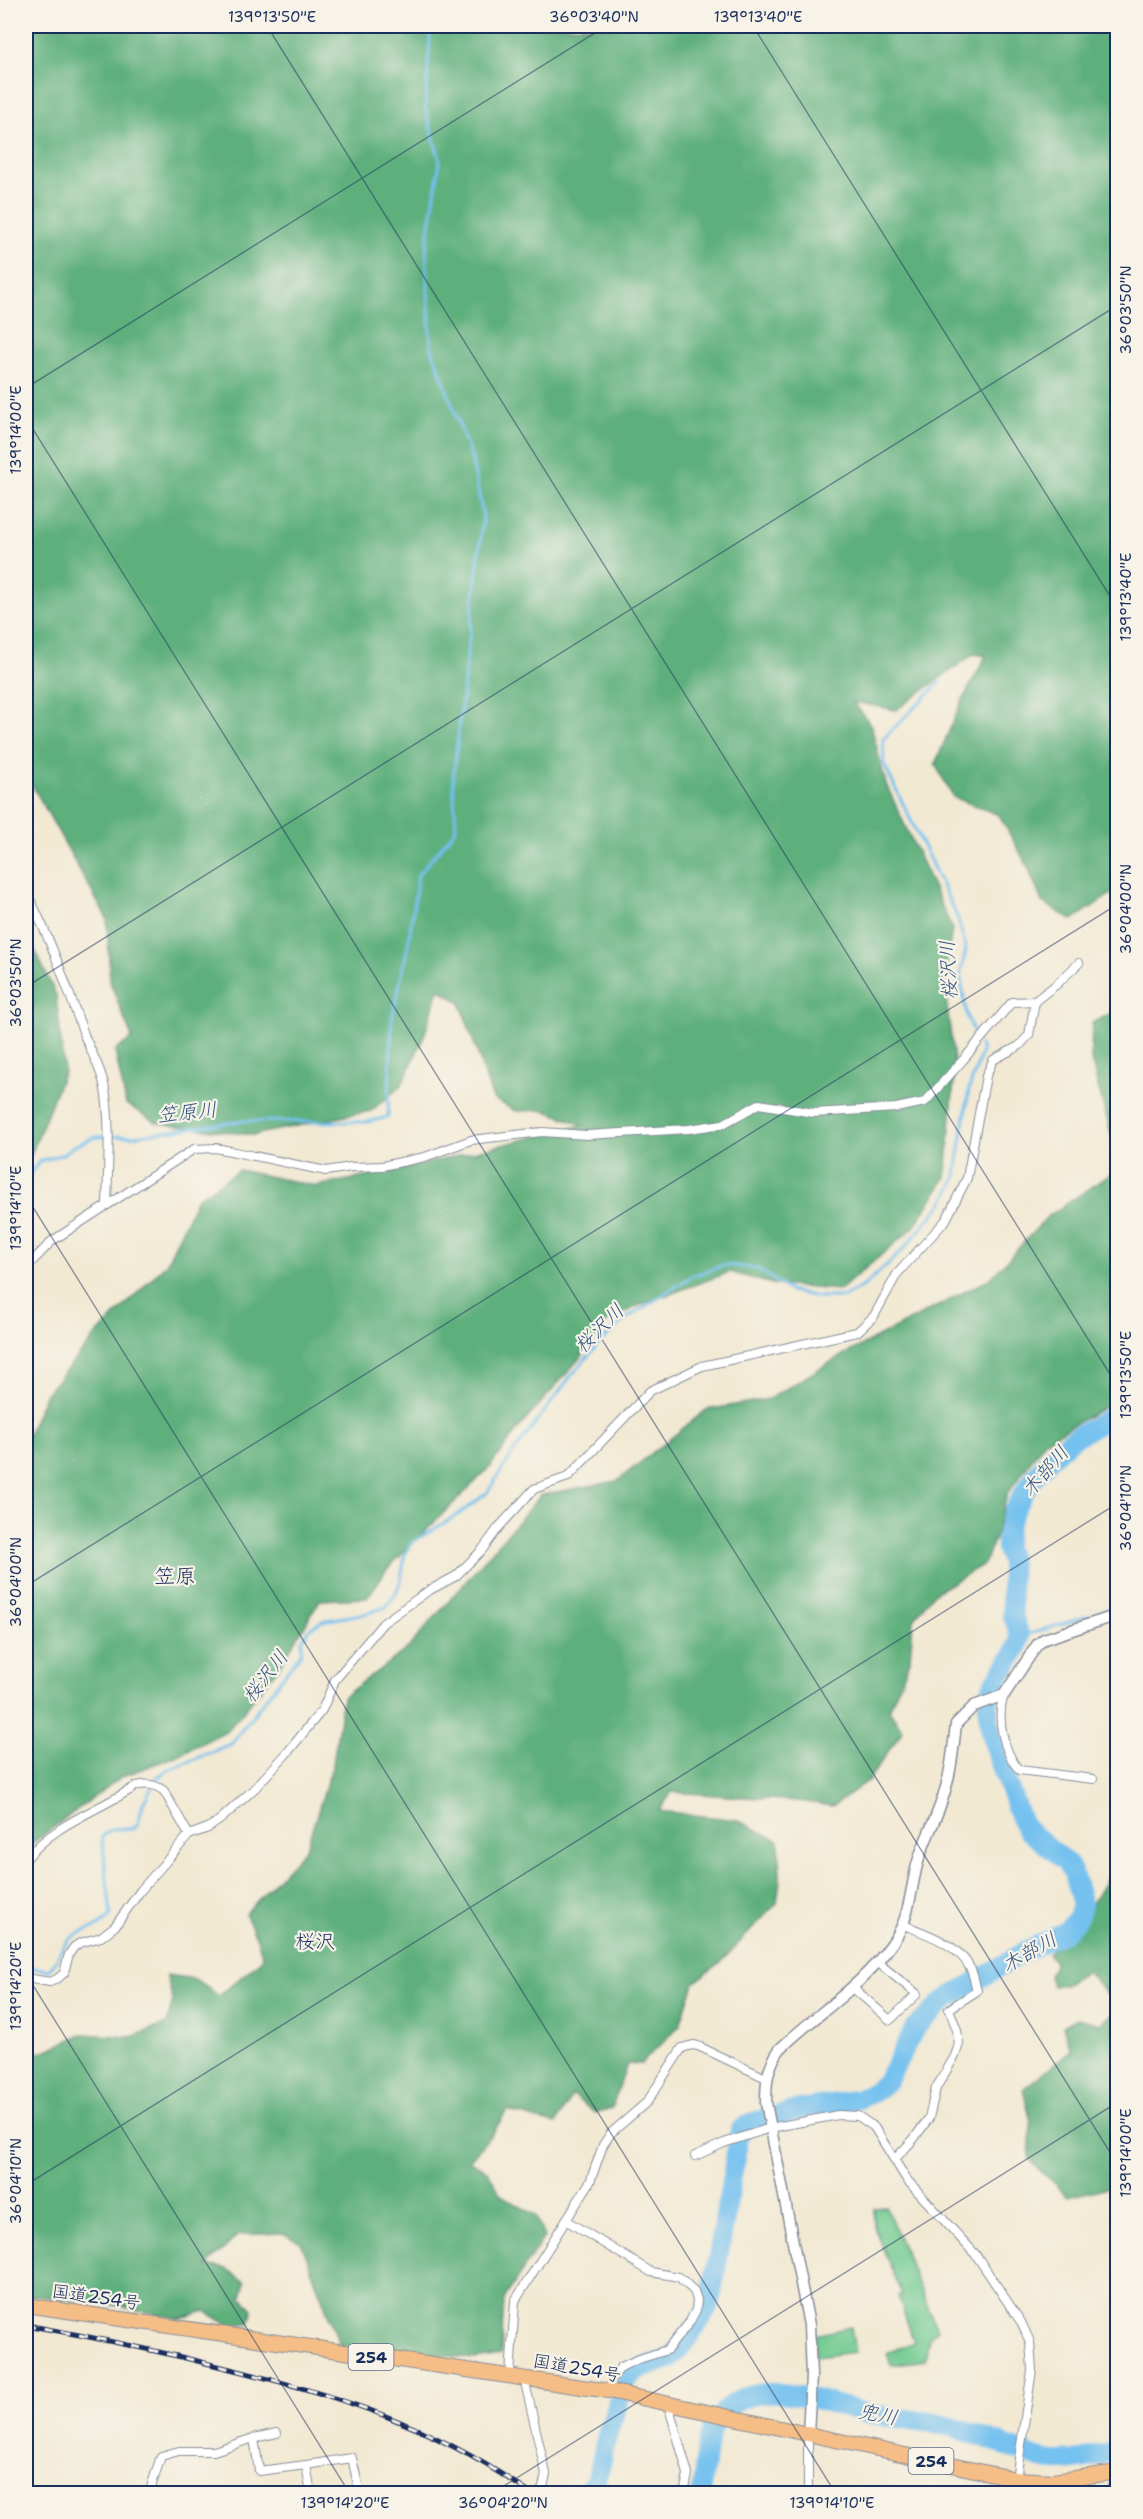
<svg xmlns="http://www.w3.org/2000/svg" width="1143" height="2519" viewBox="0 0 1143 2519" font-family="'Shantell Sans','Klee One',sans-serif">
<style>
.green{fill:#72cb91;stroke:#467d78;stroke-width:1.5}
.forest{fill:#5daf7b;stroke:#3c6f6c;stroke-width:1.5}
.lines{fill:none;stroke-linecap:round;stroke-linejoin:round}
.stream{stroke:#75c1ef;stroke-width:3}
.river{stroke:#75c1ef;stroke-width:20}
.minor-casing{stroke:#868c98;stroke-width:10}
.tertiary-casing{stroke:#868c98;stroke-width:13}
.trunk-casing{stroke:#868c98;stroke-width:16}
.minor{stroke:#fff;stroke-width:8}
.tertiary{stroke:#fff;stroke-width:10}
.trunk{stroke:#f6be87;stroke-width:14}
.rail-casing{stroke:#1b2f5e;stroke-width:5}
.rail{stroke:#f7f3e8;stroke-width:3;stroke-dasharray:9;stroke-linecap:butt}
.ticks{fill:none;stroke:#1b2f5e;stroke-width:1.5;stroke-opacity:0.45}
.labels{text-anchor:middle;stroke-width:4.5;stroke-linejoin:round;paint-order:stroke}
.shield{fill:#f7f3e8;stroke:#5d6a87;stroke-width:1.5}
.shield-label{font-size:16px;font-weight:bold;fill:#1b2f5e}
.street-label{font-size:18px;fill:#1b2f5e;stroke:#f7f3e8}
.water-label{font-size:20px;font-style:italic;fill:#325482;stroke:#f7f3e8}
.neighbourhood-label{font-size:20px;fill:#1b2f5e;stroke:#f7f3e8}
.quarter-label{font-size:21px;fill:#1b2f5e;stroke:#f7f3e8}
.neatline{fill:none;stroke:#1b2f5e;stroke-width:2}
.ticks-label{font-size:15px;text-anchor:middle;fill:#1b2f5e}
</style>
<rect width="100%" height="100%" fill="#f7f3e8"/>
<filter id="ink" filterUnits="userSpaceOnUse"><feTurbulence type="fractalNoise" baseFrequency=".0167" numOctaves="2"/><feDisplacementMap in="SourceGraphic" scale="12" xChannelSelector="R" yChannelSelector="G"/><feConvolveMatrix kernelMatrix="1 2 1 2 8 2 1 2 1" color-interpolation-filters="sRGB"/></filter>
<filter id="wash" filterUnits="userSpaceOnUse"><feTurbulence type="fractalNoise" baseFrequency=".008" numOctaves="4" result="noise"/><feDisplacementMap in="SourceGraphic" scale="24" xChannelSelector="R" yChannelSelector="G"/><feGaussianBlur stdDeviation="1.35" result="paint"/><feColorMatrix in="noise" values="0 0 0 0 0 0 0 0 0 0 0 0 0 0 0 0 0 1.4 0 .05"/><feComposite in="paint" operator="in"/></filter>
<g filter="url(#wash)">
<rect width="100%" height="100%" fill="#f2e9d3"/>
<g class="green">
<path d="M886 2207 937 2329 929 2338 925 2360 891 2365 887 2353 914 2342 898 2296 902 2294 874 2227V2208Z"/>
<path d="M851 2327 855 2352 815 2357V2335Z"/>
</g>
<g class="forest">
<path d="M26 26H1117V890L1072 920 1042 902 1028 867 999 815 953 797 935 764 961 703 986 656 974 654 896 710 853 702 871 725 886 784 952 928 944 982 955 1068 946 1177 914 1227 840 1290 775 1285 730 1272 642 1304 609 1320 580 1358 518 1429 489 1468 387 1569 367 1598 320 1600 280 1666 228 1730 176 1756 121 1777 26 1848V1439L45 1395 97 1334 166 1264 197 1198 239 1170 316 1186 391 1172 583 1125 544 1110 516 1111 493 1099 460 1002 439 989 423 1039 401 1086 371 1111 253 1135 157 1123 126 1104 115 1051 132 1038 110 982 107 919 26 774Z"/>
<path d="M26 931 56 995 64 1071 26 1167Z"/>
<path d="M1117 1010V1156L1091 1060 1092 1023Z"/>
<path d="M1117 1170V1400L1045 1441 1007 1494 994 1541 984 1564 933 1594 913 1620 910 1660 889 1710 903 1730 868 1781 833 1806 798 1801 672 1792 659 1811 737 1820 779 1841 780 1879 777 1903 720 1963 694 1983 680 2025 641 2064H627L612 2108 595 2113 572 2095 556 2124 534 2119 507 2110 494 2131 469 2161 487 2170 501 2195 535 2215 544 2237 504 2299 501 2355 474 2359 385 2348 340 2346 301 2242 283 2233 238 2235 208 2265 227 2269 245 2282 242 2298 253 2309 249 2324 230 2326 205 2311 178 2319 109 2304 26 2295V2057L50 2049 82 2034 131 2037 167 2024 173 2000 166 1975 195 1979 219 1996 263 1958 257 1939 245 1914 306 1848 333 1764 343 1697 408 1648 541 1495 617 1481 706 1410 769 1399 836 1359 991 1278 1047 1217Z"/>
<path d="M1117 1866V2185L1068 2197 1029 2160 1031 2122 1023 2089 1071 2050 1063 2026 1077 2018 1100 2024 1113 2014 1114 2001 1087 1971 1066 1984 1052 1986 1049 1976 1055 1962 1048 1954 1078 1927 1111 1872Z"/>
</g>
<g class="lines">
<g class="stream">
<path d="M939 683 883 739 884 764 958 919 966 950 960 975 967 1017 977 1039"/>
<path d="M26 1204 30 1174 40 1161 64 1154 72 1147 95 1137 134 1136 241 1121 367 1122 388 1117 392 1019 408 945 418 875 456 829 453 779 483 517 472 460 431 346 426 251 440 161 425 107 431 26"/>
<path d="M1019 1637 1118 1607"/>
<path d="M26 1967 49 1970C58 1960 62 1944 71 1938 85 1928 101 1930 111 1914L102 1837C113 1825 119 1829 133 1829L138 1824 143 1804 156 1779 166 1771 231 1744 301 1653 302 1641 309 1629 322 1621 368 1613 386 1607 396 1593 401 1580 405 1554 411 1543 459 1514 487 1493 511 1456 571 1376 601 1341 626 1319 692 1276 724 1265 756 1268 790 1291 817 1297H844L865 1285 901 1252 941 1205 955 1181 969 1089 982 1051 980 1045"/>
</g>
<g class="river">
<path d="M625 2383C638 2363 649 2368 668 2359 678 2354 705 2314 710 2304L740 2130 750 2123 801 2109 859 2099 877 2090 887 2081 915 2028 945 2000 1024 1952 1066 1931 1078 1917 1082 1905 1073 1873 1067 1862 1028 1831 1021 1821C1011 1789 978 1721 991 1690 998 1673 1018 1656 1019 1638 1020 1631 1015 1622 1013 1616 1010 1598 1012 1582 1011 1565 1011 1559 1007 1554 1006 1548 1004 1510 1041 1463 1070 1441 1084 1431 1102 1423 1118 1413"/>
<path d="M583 2494C603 2478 601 2455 608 2432 611 2421 616 2411 619 2400"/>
<path d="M701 2494C707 2461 702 2424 734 2403 775 2378 830 2406 872 2414 894 2418 917 2420 939 2424 968 2430 997 2443 1025 2453 1054 2469 1088 2458 1118 2450"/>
</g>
</g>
</g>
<g filter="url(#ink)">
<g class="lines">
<defs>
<g id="minor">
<path d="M26 892C51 938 67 988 85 1037 92 1054 102 1070 105 1089 111 1124 108 1168 107 1204"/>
<path d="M26 1268 52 1241 194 1149 216 1148 326 1171 351 1167 382 1166 425 1157 471 1140 542 1132 587 1135 689 1129 723 1124 759 1104 814 1113 896 1108 925 1102 963 1060 1012 1002 1035 1001"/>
<path d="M1004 1695C996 1718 1003 1751 1019 1770L1093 1779"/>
<path d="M26 1859C55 1823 98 1811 136 1786 146 1783 155 1784 164 1791L189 1835"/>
<path d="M26 1978 50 1982 57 1979 64 1973 69 1954 74 1947 80 1943 101 1937 115 1926 141 1890 189 1835 208 1828 221 1819 255 1788 287 1753 322 1710 335 1680 383 1623 428 1591 456 1576 482 1550 499 1527 534 1489 568 1477 650 1391 702 1366 857 1332 874 1316 897 1274 946 1220 967 1178 986 1076 993 1060 1019 1046 1029 1035 1035 1001 1057 984 1079 963"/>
<path d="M853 1988 890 2020 917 1994 877 1962"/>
<path d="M695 2156 724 2143 770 2128 838 2115 858 2116 874 2127 907 2180 976 2255 1021 2322 1030 2342 1032 2370 1016 2479"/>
<path d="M895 2159 913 2140 929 2118 936 2088 955 2056 959 2044 957 2030 949 2009 977 1991C975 1984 974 1975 970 1968 958 1944 927 1934 904 1925"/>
<path d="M567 2221 651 2272 679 2277 694 2291 697 2300 696 2310 689 2323 667 2350 636 2360 621 2367 612 2378 609 2391"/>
<path d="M510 2375 515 2301 590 2182 603 2145 611 2133 647 2102 682 2048 693 2045 698 2046 766 2078"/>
<path d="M524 2378 546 2474 543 2487 539 2494"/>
<path d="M668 2404 688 2474 684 2494"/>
<path d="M277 2433 254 2438 259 2471 306 2465"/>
<path d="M149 2494 161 2456 179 2451H214L254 2438"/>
<path d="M311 2494 306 2465 352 2458 360 2494"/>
<path d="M808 2494V2435"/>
<path d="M1109 2494 1113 2484V2474"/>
</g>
<path id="tertiary" d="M808 2435 811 2376 809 2325 766 2103C766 2082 767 2067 780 2049 817 2013 863 1986 893 1942 910 1918 910 1892 917 1865 923 1843 935 1822 942 1800 951 1775 953 1750 956 1724L974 1706 1004 1695 1037 1645 1044 1639 1118 1615"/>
<path id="trunk" d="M26 2305 609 2391 1016 2479 1053 2481 1118 2472"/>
</defs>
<use href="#minor" class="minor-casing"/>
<use href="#tertiary" class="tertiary-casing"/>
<use href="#trunk" class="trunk-casing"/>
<use href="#minor" class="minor"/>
<use href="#tertiary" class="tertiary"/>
<use href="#trunk" class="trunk"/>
<defs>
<path id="rail" d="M26 2325C93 2337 159 2351 226 2368 337 2395 436 2426 531 2494"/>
</defs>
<use href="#rail" class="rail-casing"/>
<use href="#rail" class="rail"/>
</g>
</g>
<path class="ticks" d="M267 26 1118 1387M753 26 1118 609M26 388 606 26M26 418 1118 2165M26 987 1118 305M26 1196 836 2494M26 1586 1118 904M26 1974 350 2494M26 2185 1118 1503M491 2494 1118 2102"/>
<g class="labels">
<g class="shield">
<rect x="348.5" y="2344" width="45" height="26" rx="4.5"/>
<rect x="908.5" y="2448" width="45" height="26" rx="4.5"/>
</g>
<g class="shield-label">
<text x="371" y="2363">254</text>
<text x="931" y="2467">254</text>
</g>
<g class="street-label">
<text transform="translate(96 2297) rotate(8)" y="6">国道254号</text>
<text transform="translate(577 2368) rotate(10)" y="6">国道254号</text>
</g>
<g class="water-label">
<text transform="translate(948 970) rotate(-93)" y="7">桜沢川</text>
<text transform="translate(187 1112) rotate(-6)" y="7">笠原川</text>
<text transform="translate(599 1328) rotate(-44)" y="7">桜沢川</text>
<text transform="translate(1045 1471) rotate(-49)" y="7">木部川</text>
<text transform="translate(265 1676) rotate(-52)" y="7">桜沢川</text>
<text transform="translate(1029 1952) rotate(-30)" y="7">木部川</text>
<text transform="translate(878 2414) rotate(11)" y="7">兜川</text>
</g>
<g class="neighbourhood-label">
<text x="315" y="1948">桜沢</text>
</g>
<g class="quarter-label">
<text x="175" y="1583">笠原</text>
</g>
</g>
<rect width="1143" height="2519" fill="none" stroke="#f7f3e8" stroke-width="66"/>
<rect x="33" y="33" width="1077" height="2453" class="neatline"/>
<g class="ticks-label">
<text x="272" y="22">139°13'50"E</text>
<text x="594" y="22">36°03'40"N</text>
<text x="758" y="22">139°13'40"E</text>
<text transform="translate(1126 310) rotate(-90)" y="5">36°03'50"N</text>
<text transform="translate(16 430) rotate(-90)" y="5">139°14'00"E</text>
<text transform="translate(1126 597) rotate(-90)" y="5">139°13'40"E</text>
<text transform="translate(1126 909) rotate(-90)" y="5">36°04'00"N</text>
<text transform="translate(16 983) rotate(-90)" y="5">36°03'50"N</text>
<text transform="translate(16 1208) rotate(-90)" y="5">139°14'10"E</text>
<text transform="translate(1126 1375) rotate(-90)" y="5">139°13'50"E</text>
<text transform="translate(1126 1508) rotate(-90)" y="5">36°04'10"N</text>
<text transform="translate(16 1582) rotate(-90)" y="5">36°04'00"N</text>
<text transform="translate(16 1986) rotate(-90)" y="5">139°14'20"E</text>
<text transform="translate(1126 2153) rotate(-90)" y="5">139°14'00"E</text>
<text transform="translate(16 2181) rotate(-90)" y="5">36°04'10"N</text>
<text x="345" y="2508">139°14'20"E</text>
<text x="503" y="2508">36°04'20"N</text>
<text x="832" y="2508">139°14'10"E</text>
</g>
</svg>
